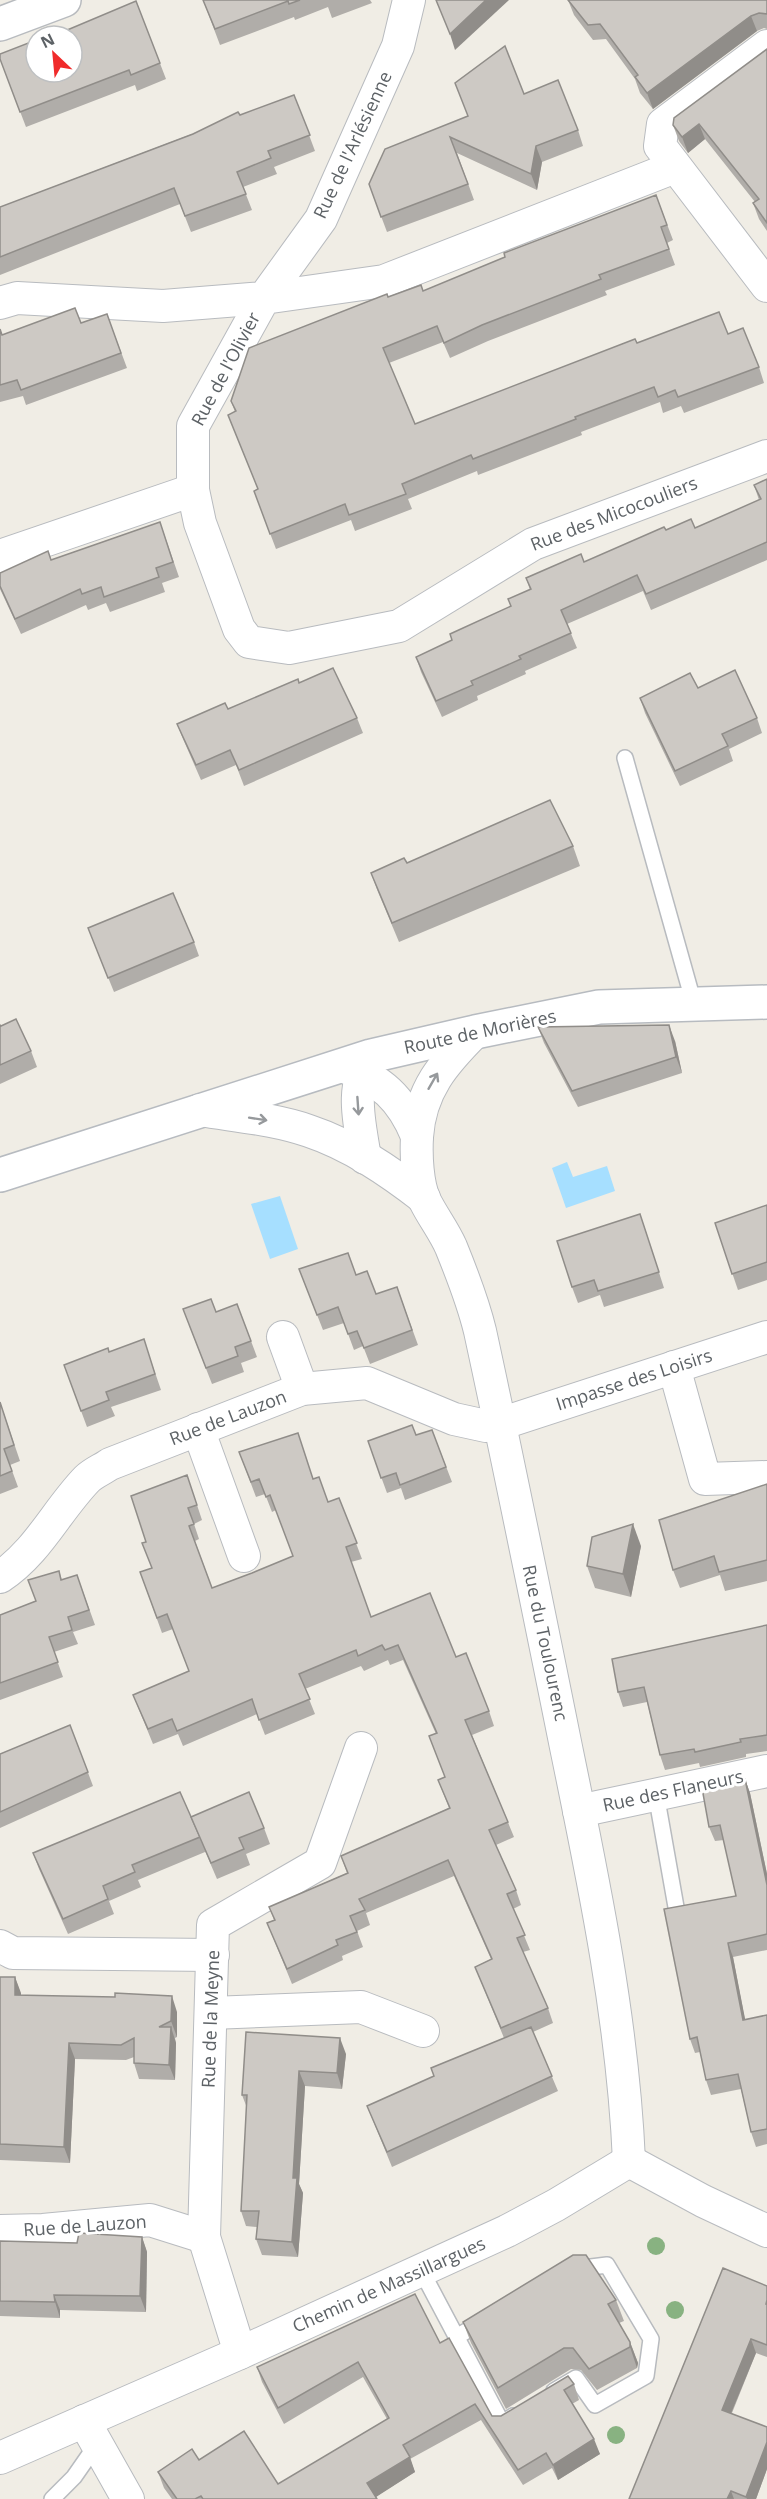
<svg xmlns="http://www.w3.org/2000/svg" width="767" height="2499" viewBox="0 0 767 2499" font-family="'Open Sans',sans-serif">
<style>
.water{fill:#a6dfff}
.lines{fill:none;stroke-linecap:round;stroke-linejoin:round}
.service-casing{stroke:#b8bbbf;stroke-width:18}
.minor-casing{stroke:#b8bbbf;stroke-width:34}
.tertiary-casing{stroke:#b8bbbf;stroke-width:36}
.secondary-casing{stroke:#b7bbc0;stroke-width:36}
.service{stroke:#fff;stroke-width:15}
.minor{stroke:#fff;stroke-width:32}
.tertiary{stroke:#fff;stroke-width:33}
.secondary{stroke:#fff;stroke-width:33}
.tree{fill:#88b281}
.wall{fill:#b0ada9}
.shaded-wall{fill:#908d89}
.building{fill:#cdc9c4;stroke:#908d89;stroke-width:1.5}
.oneway{stroke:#96999c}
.labels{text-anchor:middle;stroke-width:6;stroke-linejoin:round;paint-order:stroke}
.street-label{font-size:18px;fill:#5d6266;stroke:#fff}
</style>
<rect width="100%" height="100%" fill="#f0ede5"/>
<g class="water">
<path d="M567 1162 573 1177 607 1166 615 1191 566 1208 552 1168Z"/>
<path d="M280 1196 298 1249 270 1259 251 1204Z"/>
</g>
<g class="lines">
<defs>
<g id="service">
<path d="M625 758 694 1004"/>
<path d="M656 1794 676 1907"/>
<path d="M421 2270 502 2423 513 2416"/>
<path d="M456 2337 484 2321"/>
<path d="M554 2391 576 2378 595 2405 646 2376 651 2339 607 2265 575 2269"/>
<path d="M52 2499 74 2477 97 2444"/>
</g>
<g id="minor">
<path d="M767 46 663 124 660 146 767 286"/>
<path d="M0 303 17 298 163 306 264 298 321 219 398 46 409 0"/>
<path d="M193 490 200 523 239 629 249 642 289 648 399 626 533 544 767 456"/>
<path d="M0 556 193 490V426L264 298 384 281 675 167"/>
<path d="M475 1032C444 1063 420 1090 417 1137 416 1155 417 1184 425 1201 433 1217 444 1231 451 1247 462 1274 473 1302 480 1331 510 1469 538 1608 566 1747 594 1883 623 2022 629 2161"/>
<path d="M342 1066C381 1079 402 1099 417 1136"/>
<path d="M200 1110C236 1116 275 1119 309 1131 351 1145 389 1171 424 1198"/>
<path d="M365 1158C360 1124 349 1087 371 1057"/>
<path d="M283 1337 302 1389"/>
<path d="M674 1367 705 1479 767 1477"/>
<path d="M198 1429 244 1556"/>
<path d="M0 1577C38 1552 56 1511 87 1479 93 1473 103 1469 110 1464L302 1389 367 1383 454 1419 486 1426 500 1424 767 1337"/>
<path d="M579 1811 767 1771"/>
<path d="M0 1946 13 1953 213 1955"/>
<path d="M211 2013 361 2007 423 2031"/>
<path d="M629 2161 703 2201 767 2231"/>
<path d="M0 2231 43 2230 150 2220 204 2237"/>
<path d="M240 2353 204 2237 213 1925 320 1863 361 1748"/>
<path d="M84 2421 128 2499"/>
<path d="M0 2458 240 2353 507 2231 556 2205 629 2161"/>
</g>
<path id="tertiary" d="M0 24 64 0"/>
<path id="secondary" d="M0 1175 371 1056 475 1032 599 1007 767 1002"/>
</defs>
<use href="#service" class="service-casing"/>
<use href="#minor" class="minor-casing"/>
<use href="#tertiary" class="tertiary-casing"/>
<use href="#secondary" class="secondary-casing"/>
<use href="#service" class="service"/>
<use href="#minor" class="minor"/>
<use href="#tertiary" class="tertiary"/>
<use href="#secondary" class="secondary"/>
</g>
<g class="tree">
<circle cx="656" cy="2246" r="9"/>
<circle cx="675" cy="2310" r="9"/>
<circle cx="616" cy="2435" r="9"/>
</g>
<g class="wall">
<path d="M203 0H370L372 3 332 18 328 7 295 20 294 17 220 45Z"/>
<path d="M568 0H767V29L764 28 757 31 653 109 640 93 635 79 606 39 593 40 574 15Z"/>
<path d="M136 1 166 79 137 91 135 85 26 127 0 59 36 72Z"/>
<path d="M767 49V231L759 219 753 203 755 202 705 139 688 153 679 141 673 125Z"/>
<path d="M524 94 578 130 583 146 542 162 537 190 457 153 474 200 387 232 369 184Z"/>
<path d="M294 95 315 151 274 167 277 174 243 187 252 210 191 232 180 204 0 275V207Z"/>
<path d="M656 195 673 240 667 243 675 265 605 291 607 295 488 341 450 358 443 342 389 363 415 424 637 343 728 334 759 367 764 383 684 413 681 406 663 413 660 402 581 432 582 435 478 475 477 471 408 499 412 509 355 531 351 520 276 549 254 491 258 489 228 415 235 412 231 401 388 297 423 291Z"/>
<path d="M107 314 127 368 26 405 23 396 0 402V329L2 335 81 323Z"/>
<path d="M767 479V560L651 610 643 591 567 624 577 648 525 671 526 674 477 696 478 700 442 717 421 672 416 657 452 640 511 606 530 590 526 578 584 562 666 530 695 528 759 500 754 485Z"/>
<path d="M160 522 179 577 162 583 165 592 110 612 106 603 88 610 86 605 21 634 0 589V573L51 560Z"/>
<path d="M299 683 357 718 363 733 244 786 236 765 201 780 183 739 177 724 228 709Z"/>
<path d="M698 688 757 718 762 733 729 749 733 761 680 786 645 713 640 698Z"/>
<path d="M573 846 580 866 399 942 378 892 371 873 407 863Z"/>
<path d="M88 928 194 942 199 956 114 992Z"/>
<path d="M0 1025 31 1051 37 1067 0 1084Z"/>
<path d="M538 1027 675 1041 682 1073 578 1107 544 1043Z"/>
<path d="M767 1205V1280L738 1290 715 1223Z"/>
<path d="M645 1229 664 1288 604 1307 600 1295 578 1303 572 1287Z"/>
<path d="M299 1269 356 1275 376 1294 397 1287 418 1345 370 1364 363 1346 354 1350 344 1323 323 1330Z"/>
<path d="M237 1304 257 1357 241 1363 244 1372 212 1384 189 1325 216 1312Z"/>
<path d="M109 1352 149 1355 161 1390 111 1407 115 1416 87 1427 64 1365Z"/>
<path d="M0 1402 20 1461 10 1465 18 1487 0 1494Z"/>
<path d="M432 1430 452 1482 405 1500 401 1488 387 1493 368 1441 416 1435Z"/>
<path d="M303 1448 313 1479 328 1502 339 1498 362 1559 351 1562 371 1617 456 1657 489 1711 494 1726 472 1735 514 1837 496 1845 516 1890 521 1905 513 1909 530 1950 523 1952 548 2008 553 2023 533 2032 558 2091 392 2167 367 2106 434 2076 431 2068 504 2038 475 1967 491 1959 454 1876 366 1913 370 1925 357 1931 363 1947 342 1956 343 1960 292 1984 267 1923 274 1920 269 1907 347 1873 341 1856 449 1808 438 1780 445 1777 429 1736 436 1734 403 1660 390 1665 388 1660 364 1671 361 1666 305 1689 315 1714 265 1735 257 1714 183 1746 178 1734 153 1744 133 1695 189 1671 173 1629 162 1633 140 1572 152 1568 146 1542 187 1475 202 1520 194 1524 199 1539 195 1541 212 1588 252 1573 293 1556 276 1510 272 1512 265 1494 256 1497 239 1452Z"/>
<path d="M767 1484V1581L725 1591 720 1575 680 1588 673 1570Z"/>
<path d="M641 1546 631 1597 595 1588 587 1566Z"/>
<path d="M59 1571 62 1580 77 1575 95 1625 73 1632 78 1644 54 1652 63 1677 0 1700V1615L36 1601Z"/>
<path d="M767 1625V1751L746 1754V1757L700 1767 699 1763 665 1770 660 1755 647 1702 623 1707 618 1692Z"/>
<path d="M70 1725 93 1786 0 1828V1754Z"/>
<path d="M745 1779 750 1793 767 1874V1950L733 1957 745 2020 767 2015V2144L756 2147 751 2132 741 2089 711 2095 706 2080 700 2052 695 2053 690 2039 736 1896 724 1840 715 1841 709 1827Z"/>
<path d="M192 1820 264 1828 270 1844 246 1854 250 1865 217 1879 205 1851V1852L138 1880 141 1887 109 1901 114 1914 68 1934 39 1869 33 1853Z"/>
<path d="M0 1977H15L21 1995 177 2012V2037L175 2038 176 2043 175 2080 139 2079 134 2063V2057L126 2060 75 2059 70 2163 0 2160Z"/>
<path d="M246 2032 346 2054 342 2089 305 2086 299 2184 303 2193 298 2257 262 2255 256 2239 257 2227 246 2226 241 2211 247 2108 242 2095Z"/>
<path d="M142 2237 147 2252 146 2312 60 2310V2318L0 2316V2241L77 2243Z"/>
<path d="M767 2286V2357L756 2353 732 2413 767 2469 756 2499H629Z"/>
<path d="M616 2300 624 2321 619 2323 630 2342 638 2363 637 2368 597 2390 581 2370 571 2369 506 2409 471 2343 463 2322Z"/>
<path d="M440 2343 492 2416H501L574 2384 579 2400 572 2404 600 2454 558 2480 552 2468 523 2485 481 2420 410 2459 415 2472 375 2497 377 2499H172L164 2488 158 2472 199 2460 278 2484 387 2419 363 2377 284 2424 262 2382 257 2367Z"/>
</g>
<g class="shaded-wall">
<path d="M486 0H509L455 50 450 34Z"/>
<path d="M751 16 757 31 653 109 647 93Z"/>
<path d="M699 124 705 139 688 153 682 137Z"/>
<path d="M536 146 542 162 537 190 531 174Z"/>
<path d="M669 1025 675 1041 682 1073 676 1057Z"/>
<path d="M633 1524 641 1546 631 1597 623 1574Z"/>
<path d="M745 1779 750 1793 767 1874V1885Z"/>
<path d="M728 1943 733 1957 748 2034 743 2020Z"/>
<path d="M15 1977 21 1993V2011L15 1995Z"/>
<path d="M172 1996 177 2012V2037L171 2021Z"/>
<path d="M171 2027 176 2043 175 2080 169 2065Z"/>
<path d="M340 2038 346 2054 342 2089 337 2073Z"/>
<path d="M69 2043 75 2059 70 2163 64 2147Z"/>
<path d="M299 2071 305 2086 299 2184 303 2193 298 2257 292 2242 293 2178Z"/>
<path d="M142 2237 147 2252 146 2312 140 2296Z"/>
<path d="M54 2295 60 2310V2318L55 2302Z"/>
<path d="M751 2339 756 2353 727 2423 722 2410Z"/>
<path d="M630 2342 638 2363 637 2368 630 2347Z"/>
<path d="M594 2439 600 2454 558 2480 553 2465Z"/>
<path d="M767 2442V2469L756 2499H747L746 2497Z"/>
<path d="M410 2457 415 2472 373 2499 367 2483Z"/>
<path d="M731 2491 734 2499H727Z"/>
</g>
<g class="building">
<path d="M203 0H300L289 4 288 1 215 29Z"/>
<path d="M436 0H486L450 34Z"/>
<path d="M568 0H767V14L759 13 751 16 647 93 635 77 638 75 600 24 588 25Z"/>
<path d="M136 1 160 63 131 75 129 70 20 112 0 59V54L36 40V72H72V36H53Z"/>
<path d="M505 46 524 94 558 80 578 130 536 146 531 174 450 137 468 184 381 217 369 184 385 149 468 116 455 83Z"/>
<path d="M767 49V223L753 203 759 199 699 124 682 137 673 125 674 118Z"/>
<path d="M294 95 310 135 268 151 271 158 237 172 246 194 185 216 174 188 0 257V207L193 134 238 112 240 115Z"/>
<path d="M656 195 667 225 661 227 669 249 599 275 601 279 482 325 444 343 437 326 383 348 415 424 635 339 637 343 719 312 728 334 743 328 759 367 678 397 675 390 658 397 654 387 575 417 576 419 473 459 471 455 402 484 406 494 349 515 345 504 270 534 254 491 258 489 228 415 236 411 231 401 249 348 387 294 388 297 421 285 423 291 505 257 504 253Z"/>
<path d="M75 308 81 323 107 314 121 353 21 390 17 380 0 385V329L2 335Z"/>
<path d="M767 479V542L646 594 637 575 561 610 571 633 519 656 521 659 471 681 473 685 436 701 416 657 452 640 450 634 511 606 508 599 531 589 526 578 581 554 584 562 664 527 666 530 691 519 695 528 761 499 754 485Z"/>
<path d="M160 522 173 562 156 568 159 577 104 597 101 587 82 594 80 589 15 619 0 586V573L48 551 51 560Z"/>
<path d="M333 668 357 718 239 770 230 750 196 765 177 724 225 703 228 709 298 679 299 683Z"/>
<path d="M735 670 757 718 722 734 728 746 675 771 640 698 690 673 698 688Z"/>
<path d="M550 800 573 846 392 923 371 873 404 858 407 863Z"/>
<path d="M173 893 194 942 108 978 88 928Z"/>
<path d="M16 1019 31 1051 0 1065V1025L1 1026Z"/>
<path d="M669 1025 676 1057 572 1091 538 1027Z"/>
<path d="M767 1205V1262L732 1274 715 1223Z"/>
<path d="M640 1214 659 1272 598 1291 594 1280 572 1287 557 1241Z"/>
<path d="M348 1253 356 1275 367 1271 376 1294 397 1287 412 1330 364 1348 357 1331 348 1334 338 1307 317 1315 299 1269Z"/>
<path d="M211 1299 216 1312 237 1304 251 1341 235 1347 238 1356 206 1368 183 1309Z"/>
<path d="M144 1339 155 1374 106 1392 109 1400 81 1411 64 1365 108 1348 109 1352Z"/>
<path d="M0 1402 14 1445 4 1449 12 1471 0 1476Z"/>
<path d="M412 1425 416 1435 432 1430 446 1467 400 1485 396 1473 381 1478 368 1441Z"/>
<path d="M298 1433 313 1479 319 1477 328 1502 339 1498 357 1543 346 1547 371 1617 430 1593 456 1657 466 1653 489 1711 465 1720 508 1822 489 1830 516 1890 507 1894 525 1935 517 1938 548 2008 501 2028 475 1967 492 1959 448 1860 359 1899 365 1910 350 1916 357 1932 336 1940 338 1945 287 1969 267 1923 275 1920 269 1907 348 1873 341 1856 450 1808 438 1780 445 1777 429 1736 437 1733 398 1645 385 1650 382 1645 358 1656 356 1650 299 1674 310 1699 259 1720 252 1699 177 1731 172 1719 148 1729 133 1695 189 1671 167 1614 157 1618 140 1572 152 1568 142 1543 146 1542 131 1496 187 1475 197 1505 188 1508 194 1524 189 1526 212 1588 252 1573 293 1556 270 1495 266 1497 259 1479 251 1482 239 1452Z"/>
<path d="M767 1484V1560L719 1572 714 1556 673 1570 659 1520Z"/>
<path d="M633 1524 623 1574 587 1566 592 1537Z"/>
<path d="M59 1571 61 1580 77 1575 89 1610 68 1617 72 1630 49 1637 58 1662 0 1683V1615L36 1601 28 1580Z"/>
<path d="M767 1625V1735L740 1739 741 1742 695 1752 694 1749 660 1755 644 1687 618 1692 612 1659Z"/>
<path d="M70 1725 88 1772 0 1812V1754Z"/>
<path d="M745 1779 767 1885V1934L728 1943 743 2020 767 2015V2129L751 2132 738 2074 706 2080 697 2037 690 2039 664 1909 736 1896 720 1825 709 1827 702 1788Z"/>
<path d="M180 1792 200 1837 132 1865 135 1872 103 1886 108 1899 63 1919 33 1853Z"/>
<path d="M249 1792 264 1828 239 1838 244 1849 211 1863 191 1817Z"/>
<path d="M0 1977H15V1995L115 1997V1993L172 1996 171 2021 159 2027H171L169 2065 134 2063V2038L121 2045 69 2043 64 2147 0 2144Z"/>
<path d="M531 2027 552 2076 387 2152 367 2106 434 2076 431 2068Z"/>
<path d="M246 2032 340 2038 337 2073 299 2071 293 2178H297L292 2242 256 2239 259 2211H241L247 2095H242Z"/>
<path d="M79 2233 142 2237 140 2296 54 2295 55 2302 0 2301V2241L77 2243Z"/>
<path d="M573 2255H586L616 2300 608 2304 630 2342V2347L589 2369 573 2348H564L498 2388 463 2322Z"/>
<path d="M723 2268 767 2286V2300L766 2304H767V2345L751 2339 722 2410 767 2427V2442L746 2497 731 2491 727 2499H629Z"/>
<path d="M415 2294 440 2343 449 2338 492 2416H501L568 2376 574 2384 564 2390 594 2439 553 2465 546 2453 518 2470 475 2404 403 2445 410 2457 367 2483 377 2499H203L201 2496 195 2499H177L158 2472 192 2449 199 2460 244 2431 278 2484 389 2418 358 2362 278 2408 257 2367Z"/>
</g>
<defs><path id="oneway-shaft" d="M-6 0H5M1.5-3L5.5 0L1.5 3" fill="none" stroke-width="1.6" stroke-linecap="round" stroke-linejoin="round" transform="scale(1.5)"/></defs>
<g class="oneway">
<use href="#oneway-shaft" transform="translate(433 1081) rotate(-60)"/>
<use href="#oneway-shaft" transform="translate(358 1106) rotate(86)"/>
<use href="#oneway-shaft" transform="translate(258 1119) rotate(9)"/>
</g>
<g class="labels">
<g class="street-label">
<text transform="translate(353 145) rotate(-65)" y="6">Rue de l'Arlésienne</text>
<text transform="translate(226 369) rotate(-62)" y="6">Rue de l'Olivier</text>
<text transform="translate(614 514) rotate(-21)" y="6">Rue des Micocouliers</text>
<text transform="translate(480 1032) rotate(-12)" y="6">Route de Morières</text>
<text transform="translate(634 1380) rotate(-18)" y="6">Impasse des Loisirs</text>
<text transform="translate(228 1418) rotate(-21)" y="6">Rue de Lauzon</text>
<text transform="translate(545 1643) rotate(78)" y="6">Rue du Toulourenc</text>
<text transform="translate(673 1791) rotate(-12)" y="6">Rue des Flaneurs</text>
<text transform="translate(211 2019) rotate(-88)" y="6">Rue de la Meyne</text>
<text transform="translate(85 2226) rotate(-4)" y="6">Rue de Lauzon</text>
<text transform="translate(389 2285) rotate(-24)" y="6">Chemin de Massillargues</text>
</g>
</g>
<g transform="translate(54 54) rotate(334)"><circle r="28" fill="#ffffff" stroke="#bec0c2" stroke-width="1.5"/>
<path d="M0-4.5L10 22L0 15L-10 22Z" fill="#f02b2b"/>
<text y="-9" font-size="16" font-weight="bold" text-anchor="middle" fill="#5d6266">N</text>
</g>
</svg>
